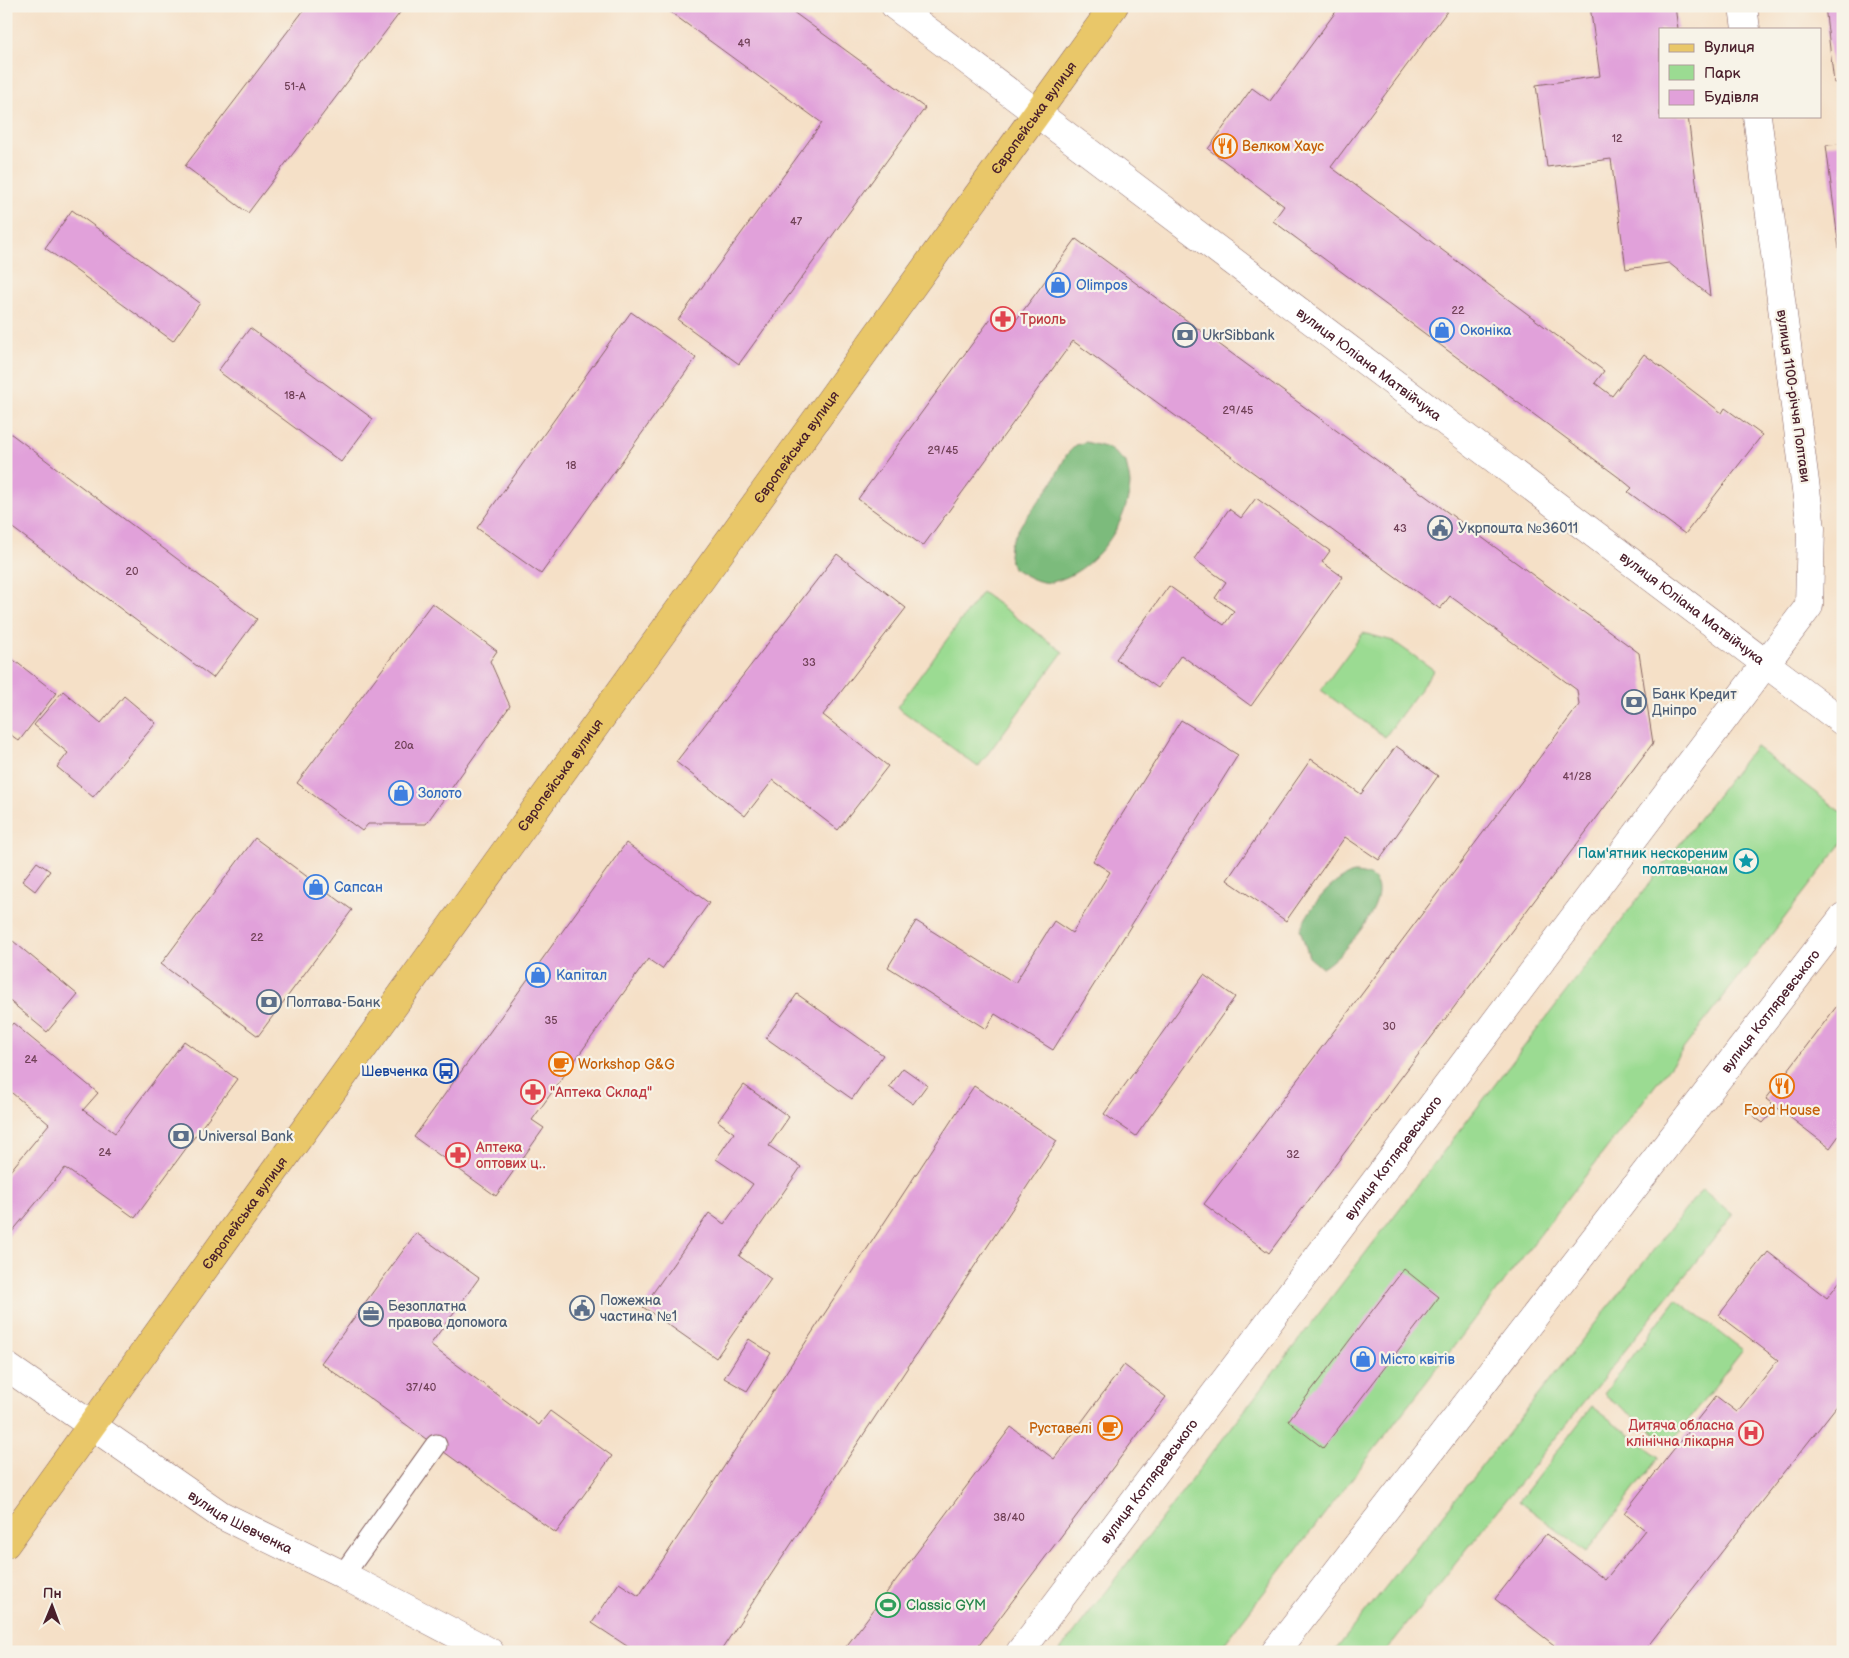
<svg xmlns="http://www.w3.org/2000/svg" width="1849" height="1658" viewBox="0 0 1849 1658" font-family="'Balsamiq Sans',sans-serif">
<style>
.green{fill:#9bdb92;stroke:#727d5e}
.forest{fill:#7cbb7c;stroke:#636d54}
.building{fill:#e1a1da}
.lines{fill:none;stroke-linecap:round;stroke-linejoin:round}
.service-casing{stroke:#866362;stroke-width:23}
.minor-casing{stroke:#866362;stroke-width:29}
.tertiary-casing{stroke:#866362;stroke-width:29}
.primary-casing{stroke:#866362;stroke-width:29}
.service{stroke:#fff;stroke-width:21}
.minor{stroke:#fff;stroke-width:28}
.tertiary{stroke:#fff;stroke-width:28}
.primary{stroke:#e9c769;stroke-width:28}
.labels{text-anchor:middle;stroke-width:4.5;stroke-linejoin:round;paint-order:stroke}
.number-label{font-size:11px;fill:#704057}
.street-label{font-size:14px;fill:#4a1f2b;stroke:#f7f3e8}
.food-label{font-size:14px;fill:#c56008;stroke:#f7f3e8;text-anchor:start}
.shop-label{font-size:14px;fill:#366cbe;stroke:#f7f3e8;text-anchor:start}
.health-label{font-size:14px;fill:#be3a42;stroke:#f7f3e8;text-anchor:start}
.service-label{font-size:14px;fill:#4e5e75;stroke:#f7f3e8;text-anchor:start}
.culture-label{font-size:14px;fill:#0d838f;stroke:#f7f3e8;text-anchor:end}
.transit-label{font-size:14px;fill:#164399;stroke:#f7f3e8;text-anchor:end}
.leisure-label{font-size:14px;fill:#27864d;stroke:#f7f3e8;text-anchor:start}
</style>
<rect width="100%" height="100%" fill="#f7f3e8"/>
<filter id="ink" filterUnits="userSpaceOnUse"><feTurbulence type="fractalNoise" baseFrequency=".02" numOctaves="2"/><feDisplacementMap in="SourceGraphic" scale="10" xChannelSelector="R" yChannelSelector="G"/><feConvolveMatrix kernelMatrix="1 2 1 2 8 2 1 2 1" color-interpolation-filters="sRGB"/></filter>
<filter id="wash" filterUnits="userSpaceOnUse"><feTurbulence type="fractalNoise" baseFrequency=".0096" numOctaves="4" result="noise"/><feDisplacementMap in="SourceGraphic" scale="20" xChannelSelector="R" yChannelSelector="G"/><feGaussianBlur stdDeviation="1.12" result="paint"/><feColorMatrix in="noise" values="0 0 0 0 0 0 0 0 0 0 0 0 0 0 0 0 0 1.4 0 .05"/><feComposite in="paint" operator="in"/></filter>
<g filter="url(#wash)">
<rect width="100%" height="100%" fill="#f5e0c7"/>
<g class="green">
<path d="M982 592 1063 652 978 767 897 707Z"/>
<path d="M1363 633 1393 641 1434 670 1385 737 1321 690Z"/>
<path d="M1755 746 1843 814V842L1218 1652H1059Z"/>
<path d="M1702 1189 1733 1215 1385 1652H1334Z"/>
<path d="M1676 1299 1743 1350 1670 1444 1604 1394Z"/>
<path d="M1592 1406 1659 1457 1586 1552 1519 1501Z"/>
</g>
<g class="forest">
<path d="M1086 442 1108 448 1126 462C1127 469 1130 478 1130 485 1127 526 1093 573 1052 582 1040 585 1023 574 1013 568L1009 556 1010 544 1022 523 1051 485 1067 454 1076 445Z"/>
<path d="M1353 873C1415 874 1345 956 1322 968L1309 957 1300 929C1312 905 1328 883 1353 873Z"/>
</g>
<g id="blocks">
<g class="building">
<path d="M307 6H405L248 213 185 166Z"/>
<path d="M662 6H785L925 108 739 364 678 320 822 123Z"/>
<path d="M1340 6H1451L1331 167 1604 371 1595 383 1612 396 1644 354 1722 413 1725 408 1762 435 1685 534 1628 492 1632 488 1621 479 1273 221 1284 206 1208 149 1252 88 1270 101Z"/>
<path d="M1590 6H1675L1678 29H1660V116H1688L1710 296 1669 263 1626 269 1611 159 1547 167 1536 85 1600 76Z"/>
<path d="M1825 6H1843V82L1834 83Z"/>
<path d="M1843 144V272H1842L1826 145Z"/>
<path d="M72 210 200 303 173 341 45 248Z"/>
<path d="M1076 239 1639 653 1653 743 1269 1253 1204 1204 1579 705 1577 690 1450 596 1440 609 1073 341 923 546 858 499 997 310 1014 323Z"/>
<path d="M631 312 696 358 541 574 477 528Z"/>
<path d="M250 328 373 419 341 462 218 371Z"/>
<path d="M6 430 257 619 213 678 6 523Z"/>
<path d="M1256 498 1330 551 1322 562 1343 577 1251 706 1181 655 1158 688 1116 659 1169 586 1224 625 1234 611 1215 598 1226 582 1194 559 1229 509 1241 518Z"/>
<path d="M837 554 906 608 823 715 888 766 838 830 773 780 745 816 676 762Z"/>
<path d="M432 603 497 651 490 661 510 706 426 824H368L362 831 297 783Z"/>
<path d="M6 654 56 693 19 741 6 731Z"/>
<path d="M63 691 101 723 124 696 156 723 93 797 57 767 68 753 34 725Z"/>
<path d="M1181 720 1238 755 1053 1050 995 1014 986 1029 888 967 916 921 1015 983 1054 921 1072 933 1110 872 1093 861Z"/>
<path d="M1396 746 1438 776 1379 860 1345 837 1286 921 1227 880 1311 759 1361 794Z"/>
<path d="M255 838 352 910 258 1036 161 964Z"/>
<path d="M626 843 709 903 662 969 648 959 532 1120 544 1128 496 1196 414 1137Z"/>
<path d="M37 862 50 871 35 891 22 881Z"/>
<path d="M13 941 78 995 47 1032 6 998V949Z"/>
<path d="M1204 975 1235 997 1136 1136 1104 1114Z"/>
<path d="M797 994 883 1055 852 1099 766 1038Z"/>
<path d="M1843 998V1130L1830 1148 1766 1099Z"/>
<path d="M13 1023 98 1093 83 1110 115 1133 184 1041 237 1079 135 1218 65 1168 6 1239V1176L49 1124 6 1088V1031Z"/>
<path d="M903 1068 927 1085 913 1104 889 1087Z"/>
<path d="M744 1085 789 1117 769 1146 801 1167 739 1256 771 1279 716 1358 643 1307 709 1213 724 1224 753 1184 716 1159 734 1133 718 1121Z"/>
<path d="M974 1086 1057 1141 722 1649 726 1652H636L592 1623 619 1583 639 1596Z"/>
<path d="M1761 1107 1771 1114 1763 1123 1753 1116Z"/>
<path d="M416 1233 479 1278 430 1345 539 1425 550 1411 612 1456 556 1533 321 1363Z"/>
<path d="M1768 1252 1827 1298 1843 1277V1398L1643 1652H1548L1554 1645 1495 1599 1546 1534 1605 1580 1645 1530 1624 1513 1670 1454 1716 1396 1737 1412 1778 1360 1719 1315Z"/>
<path d="M1404 1269 1439 1297 1323 1448 1288 1421Z"/>
<path d="M749 1339 771 1353 747 1391 724 1378Z"/>
<path d="M1124 1365 1166 1397 974 1652H842L1011 1427 1054 1459Z"/>
</g>
</g>
</g>
<g filter="url(#ink)">
<use href="#blocks" fill-opacity="0" stroke="#866362" stroke-width="1"/>
<g class="lines">
<defs>
<path id="service" d="M343 1575 436 1445"/>
<g id="minor">
<path d="M1743 6 1746 29"/>
<path id="s1" d="M1020 1652 1809 606 1811 528 1757 116"/>
<path id="s2" d="M1275 1652 1843 917"/>
</g>
<g id="tertiary">
<path id="s3" d="M895 6 1843 722"/>
<path id="s4" d="M6 1366 221 1515 343 1575 490 1652"/>
</g>
<g id="primary">
<path id="s5" d="M6 1544 1114 6"/>
</g>
</defs>
<use href="#service" class="service-casing"/>
<use href="#minor" class="minor-casing"/>
<use href="#tertiary" class="tertiary-casing"/>
<use href="#primary" class="primary-casing"/>
<use href="#service" class="service"/>
<use href="#minor" class="minor"/>
<use href="#tertiary" class="tertiary"/>
<use href="#primary" class="primary"/>
</g>
</g>
<defs>
<symbol id="restaurant-ring" viewBox="-11 -11 22 22"><circle r="9.5" fill="#f7f3e8" stroke="#e8710a" stroke-width="1.5"/><path d="M-5-6h1v4h1v-4h1v4h1v-4h1v5L-1.5 .5V6h-2V.5L-5-1ZM5-6V6H3V1.5H1.5Q1.5-4 5-6Z" fill="#e8710a"/></symbol>
<symbol id="shop-ring" viewBox="-11 -11 22 22"><circle r="9.5" fill="#f7f3e8" stroke="#3f7fe0" stroke-width="1.5"/><path d="M-5-2.5h2.3a2.7 3.5 0 0 1 5.4 0H5L5.5 6h-11ZM-1.5-2.5h3a1.5 2.3 0 0 0-3 0Z" fill="#3f7fe0"/></symbol>
<symbol id="pharmacy-ring" viewBox="-11 -11 22 22"><circle r="9.5" fill="#f7f3e8" stroke="#e0444e" stroke-width="1.5"/><path d="M-2-6h4v4h4v4h-4v4h-4v-4h-4v-4h4Z" fill="#e0444e"/></symbol>
<symbol id="bank-ring" viewBox="-11 -11 22 22"><circle r="9.5" fill="#f7f3e8" stroke="#5c6f8a" stroke-width="1.5"/><path d="M-6-4H6V4H-6ZM0-2.3a2.3 2.3 0 1 0 0 4.6a2.3 2.3 0 1 0 0-4.6Z" fill="#5c6f8a"/></symbol>
<symbol id="civic-ring" viewBox="-11 -11 22 22"><circle r="9.5" fill="#f7f3e8" stroke="#5c6f8a" stroke-width="1.5"/><path d="M-.6-6.5H3V-4.5H.6V-3L4-1V1h2V6H-6V1h2V-1L-.6-3ZM-1.2 2.5V6h2.4V2.5Z" fill="#5c6f8a"/></symbol>
<symbol id="sight-ring" viewBox="-11 -11 22 22"><circle r="9.5" fill="#f7f3e8" stroke="#0f9aa8" stroke-width="1.5"/><path d="M0-6L1.8-2.2L6-1.7L2.9 1.2L3.7 5.4L0 3.3L-3.7 5.4L-2.9 1.2L-6-1.7L-1.8-2.2Z" fill="#0f9aa8"/></symbol>
<symbol id="cafe-ring" viewBox="-11 -11 22 22"><circle r="9.5" fill="#f7f3e8" stroke="#e8710a" stroke-width="1.5"/><path d="M-5.5-4.5H6V0H3Q3 3.5 0 3.5H-2.5Q-5.5 3.5-5.5 0ZM3-3.2v2h1.7v-2ZM-6 4.5H4V6H-6Z" fill="#e8710a"/></symbol>
<symbol id="bus-ring" viewBox="-11 -11 22 22"><circle r="9.5" fill="#f7f3e8" stroke="#1a4fb4" stroke-width="1.5"/><path d="M-5-6H5V4H4V6H2V4H-2V6H-4V4H-5ZM-3.5-4V0h7V-4ZM-3.5 1.2v1.5H-2V1.2ZM2 1.2v1.5H3.5V1.2Z" fill="#1a4fb4"/></symbol>
<symbol id="office-ring" viewBox="-11 -11 22 22"><circle r="9.5" fill="#f7f3e8" stroke="#5c6f8a" stroke-width="1.5"/><path d="M-6-3h4V-5.5h4V-3h4V5H-6ZM-1-4.5V-3h2v-1.5ZM-6 0V1H6V0Z" fill="#5c6f8a"/></symbol>
<symbol id="hospital-ring" viewBox="-11 -11 22 22"><circle r="9.5" fill="#f7f3e8" stroke="#e0444e" stroke-width="1.5"/><path d="M-5-5h3v3.5h4V-5h3V5h-3V1.5h-4V5h-3Z" fill="#e0444e"/></symbol>
<symbol id="stadium-ring" viewBox="-11 -11 22 22"><circle r="9.5" fill="#f7f3e8" stroke="#2e9e5b" stroke-width="1.5"/><path d="M0-5a6.5 5 0 1 0 0 10a6.5 5 0 1 0 0-10ZM-3.5-1.8h7v3.6h-7Z" fill="#2e9e5b"/></symbol>
</defs>
<g fill-rule="evenodd">
<use href="#restaurant-ring" x="1211" y="132" width="28" height="28"/>
<use href="#shop-ring" x="1044" y="271" width="28" height="28"/>
<use href="#pharmacy-ring" x="989" y="305" width="28" height="28"/>
<use href="#shop-ring" x="1428" y="316" width="28" height="28"/>
<use href="#bank-ring" x="1171" y="321" width="28" height="28"/>
<use href="#civic-ring" x="1426" y="514" width="28" height="28"/>
<use href="#bank-ring" x="1620" y="688" width="28" height="28"/>
<use href="#shop-ring" x="387" y="779" width="28" height="28"/>
<use href="#sight-ring" x="1732" y="847" width="28" height="28"/>
<use href="#shop-ring" x="302" y="873" width="28" height="28"/>
<use href="#shop-ring" x="524" y="961" width="28" height="28"/>
<use href="#bank-ring" x="255" y="988" width="28" height="28"/>
<use href="#cafe-ring" x="547" y="1050" width="28" height="28"/>
<use href="#bus-ring" x="432" y="1057" width="28" height="28"/>
<use href="#restaurant-ring" x="1768" y="1072" width="28" height="28"/>
<use href="#pharmacy-ring" x="519" y="1078" width="28" height="28"/>
<use href="#bank-ring" x="167" y="1122" width="28" height="28"/>
<use href="#pharmacy-ring" x="444" y="1141" width="28" height="28"/>
<use href="#civic-ring" x="568" y="1294" width="28" height="28"/>
<use href="#office-ring" x="357" y="1300" width="28" height="28"/>
<use href="#shop-ring" x="1349" y="1345" width="28" height="28"/>
<use href="#cafe-ring" x="1096" y="1414" width="28" height="28"/>
<use href="#hospital-ring" x="1737" y="1419" width="28" height="28"/>
<use href="#stadium-ring" x="874" y="1591" width="28" height="28"/>
</g>
<g class="labels">
<g class="number-label">
<text x="744" y="47">49</text>
<text x="295" y="90">51-А</text>
<text x="1617" y="142">12</text>
<text x="796" y="225">47</text>
<text x="1458" y="314">22</text>
<text x="295" y="399">18-А</text>
<text x="1238" y="414">29/45</text>
<text x="943" y="454">29/45</text>
<text x="571" y="469">18</text>
<text x="1400" y="532">43</text>
<text x="132" y="575">20</text>
<text x="809" y="666">33</text>
<text x="404" y="749">20а</text>
<text x="1577" y="780">41/28</text>
<text x="257" y="941">22</text>
<text x="551" y="1024">35</text>
<text x="1389" y="1030">30</text>
<text x="31" y="1063">24</text>
<text x="105" y="1156">24</text>
<text x="1293" y="1158">32</text>
<text x="421" y="1391">37/40</text>
<text x="1009" y="1521">38/40</text>
</g>
<g class="street-label">
<text dy="5" stroke="none"><textPath href="#s5" startOffset="1758">Європейська вулиця</textPath></text>
<text dy="5" stroke="none"><textPath href="#s3" startOffset="594">вулиця Юліана Матвійчука</textPath></text>
<text transform="translate(1794 396) rotate(82)" y="5">вулиця 1100-річчя Полтави</text>
<text dy="5" stroke="none"><textPath href="#s5" startOffset="1352">Європейська вулиця</textPath></text>
<text dy="5" stroke="none"><textPath href="#s3" startOffset="999">вулиця Юліана Матвійчука</textPath></text>
<text dy="5" stroke="none"><textPath href="#s5" startOffset="948">Європейська вулиця</textPath></text>
<text dy="5" stroke="none"><textPath href="#s2" startOffset="810">вулиця Котляревського</textPath></text>
<text dy="5" stroke="none"><textPath href="#s1" startOffset="619">вулиця Котляревського</textPath></text>
<text dy="5" stroke="none"><textPath href="#s5" startOffset="408">Європейська вулиця</textPath></text>
<text dy="5" stroke="none"><textPath href="#s1" startOffset="214">вулиця Котляревського</textPath></text>
<text dy="5" stroke="none"><textPath href="#s4" startOffset="282">вулиця Шевченка</textPath></text>
</g>
<g class="food-label">
<text x="1242" y="151">Велком Хаус</text>
<text x="578" y="1069">Workshop G&amp;G</text>
<text x="1782" y="1115" text-anchor="middle">Food House</text>
<text x="1092" y="1433" text-anchor="end">Руставелі</text>
</g>
<g class="shop-label">
<text x="1076" y="290">Olimpos</text>
<text x="1460" y="335">Оконіка</text>
<text x="418" y="798">Золото</text>
<text x="334" y="892">Сапсан</text>
<text x="556" y="980">Капітал</text>
<text x="1380" y="1364">Місто квітів</text>
</g>
<g class="health-label">
<text x="1020" y="324">Триоль</text>
<text x="550" y="1097">"Аптека Склад"</text>
<text x="476" y="1152">Аптека<tspan x="476" dy="16">оптових ц‥</tspan></text>
<text x="1734" y="1430" text-anchor="end">Дитяча обласна<tspan x="1734" dy="16">клінічна лікарня</tspan></text>
</g>
<g class="service-label">
<text x="1202" y="340">UkrSibbank</text>
<text x="1458" y="533">Укрпошта №36011</text>
<text x="1652" y="699">Банк Кредит<tspan x="1652" dy="16">Дніпро</tspan></text>
<text x="286" y="1007">Полтава-Банк</text>
<text x="198" y="1141">Universal Bank</text>
<text x="600" y="1305">Пожежна<tspan x="600" dy="16">частина №1</tspan></text>
<text x="388" y="1311">Безоплатна<tspan x="388" dy="16">правова допомога</tspan></text>
</g>
<g class="culture-label">
<text x="1728" y="858">Пам'ятник нескореним<tspan x="1728" dy="16">полтавчанам</tspan></text>
</g>
<g class="transit-label">
<text x="428" y="1076">Шевченка</text>
</g>
<g class="leisure-label">
<text x="906" y="1610">Classic GYM</text>
</g>
</g>
<rect width="1849" height="1658" fill="none" stroke="#f7f3e8" stroke-width="25"/>
<rect x="1659" y="28" width="162" height="90" fill="#f7f3e8" stroke="#b29e9c"/>
<rect x="1669" y="44" width="25" height="8" fill="#e9c769" stroke="#b29e9c"/>
<text x="1704" y="52" font-size="15" fill="#4a1f2b">Вулиця</text>
<rect x="1669" y="65" width="25" height="15" fill="#9bdb92" stroke="#b29e9c"/>
<text x="1704" y="78" font-size="15" fill="#4a1f2b">Парк</text>
<rect x="1669" y="90" width="25" height="15" fill="#e1a1da" stroke="#b29e9c"/>
<text x="1704" y="102" font-size="15" fill="#4a1f2b">Будівля</text>
<g transform="translate(52 1606) rotate(1)" stroke="#f7f3e8" stroke-width="4" paint-order="stroke">
<path d="M0-4L9 19L0 12L-9 19Z" fill="#4a1f2b"/>
<text y="-8" font-size="14" font-weight="bold" text-anchor="middle" fill="#4a1f2b">Пн</text>
</g>
</svg>
